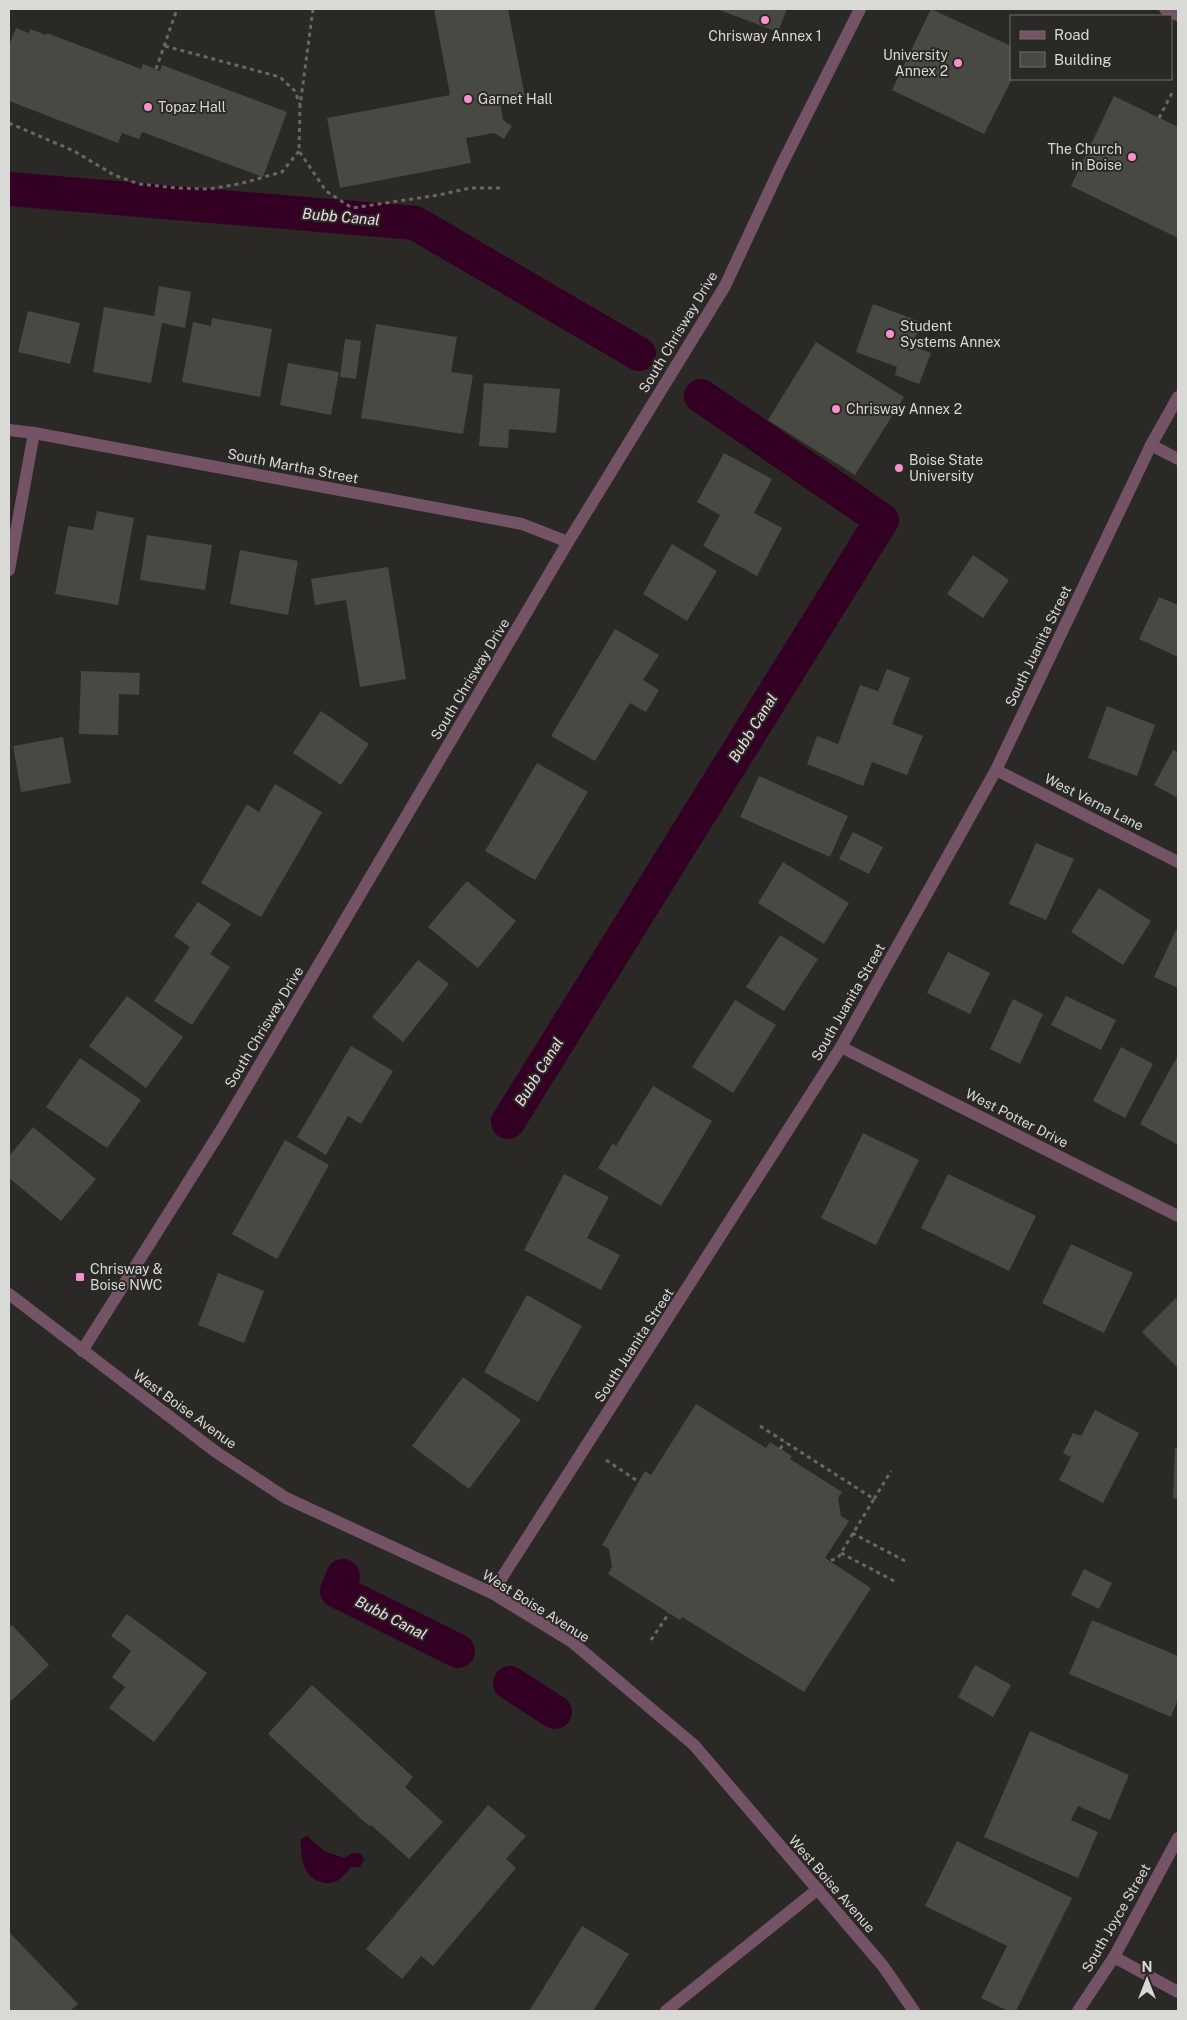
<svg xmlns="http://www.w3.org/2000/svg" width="1187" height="2020" viewBox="0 0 1187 2020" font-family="'Public Sans',sans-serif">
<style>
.water{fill:#330023}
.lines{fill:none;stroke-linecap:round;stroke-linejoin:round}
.canal{stroke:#330023;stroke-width:34}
.building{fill:#494943}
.path{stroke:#686764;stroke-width:3;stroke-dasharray:4 4;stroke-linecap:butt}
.minor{stroke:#745366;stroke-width:12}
.poi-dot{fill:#f790ce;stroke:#2a2925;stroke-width:2}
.labels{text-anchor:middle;stroke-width:4;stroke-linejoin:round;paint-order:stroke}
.poi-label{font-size:14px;fill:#d9d9d6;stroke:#2a2925;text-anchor:start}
.street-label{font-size:14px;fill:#d9d9d6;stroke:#2a2925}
.water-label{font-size:15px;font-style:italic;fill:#f1dbe7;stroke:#2a2925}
</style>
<rect width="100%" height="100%" fill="#2a2925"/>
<path class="water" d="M307 1836 324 1851 344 1858 353 1853 361 1854 364 1859 360 1867H351C347 1871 344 1876 340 1879 335 1883 326 1884 321 1882 303 1877 300 1856 301 1839Z"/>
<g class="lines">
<g class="canal">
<path d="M9 189 415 223 639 354"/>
<path d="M508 1122 882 520 701 396"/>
<path d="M343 1576 337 1591 458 1651"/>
<path d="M510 1683 555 1712"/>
</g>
</g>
<g class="building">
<path d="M434 9H508L525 97 500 102 503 120 512 126 504 139 494 133 466 138 471 163 340 188 327 118 450 95Z"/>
<path d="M717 9H787L778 32Z"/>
<path d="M931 9 1011 46 1012 79 984 134 892 90Z"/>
<path d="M16 28 29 33 30 29 46 35 47 33 141 69 143 64 160 71 162 65 287 112 263 177 142 132 139 139 122 133 118 143 9 101V46Z"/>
<path d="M1114 96 1178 127V238L1071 186Z"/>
<path d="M159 286 191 292 185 328 162 323 151 383 93 372 104 307 154 316Z"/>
<path d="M873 304 921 322 912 346 931 353 919 384 895 375 897 367 856 352Z"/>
<path d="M28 311 80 323 70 364 18 352Z"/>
<path d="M212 318 272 329 260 397 182 382 193 322 211 326Z"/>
<path d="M376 324 457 337 451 372 473 375 463 434 361 418Z"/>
<path d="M345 339 361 341 356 379 340 377Z"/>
<path d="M816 342 904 397 855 475 768 420Z"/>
<path d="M288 363 339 372 331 415 280 405Z"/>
<path d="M484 383 560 389 556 433 509 429 508 448 479 446Z"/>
<path d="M724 453 772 479 754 513 782 528 757 576 703 546 720 515 697 502Z"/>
<path d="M97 511 134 518 118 605 55 594 68 526 93 530Z"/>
<path d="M147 535 212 545 205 590 140 580Z"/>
<path d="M672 544 717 571 687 621 643 594Z"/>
<path d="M240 550 298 561 288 615 230 604Z"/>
<path d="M973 555 1009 580 983 618 947 594Z"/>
<path d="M388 567 406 679 360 687 346 600 315 605 311 579Z"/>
<path d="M1159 597 1178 605V657L1139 639Z"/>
<path d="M615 629 659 655 643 680 659 690 646 712 630 703 595 761 551 736Z"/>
<path d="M887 669 910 678 892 724 923 736 907 775 872 762 863 786 807 764 817 736 838 744 860 685 878 691Z"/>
<path d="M81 671 140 673 139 695 119 694 118 735 79 734Z"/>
<path d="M1107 706 1155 725 1137 776 1088 758Z"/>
<path d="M321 711 369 744 341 785 293 753Z"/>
<path d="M63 737 71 783 21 792 13 746Z"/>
<path d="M1173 750 1178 752V798L1154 785Z"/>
<path d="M537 763 588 792 535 880 485 851Z"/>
<path d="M759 776 848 816 830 857 740 817Z"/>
<path d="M275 784 322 812 261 917 201 883 247 804 259 812Z"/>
<path d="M853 832 883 847 869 874 839 859Z"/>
<path d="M1036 843 1074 859 1046 920 1009 904Z"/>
<path d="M783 862 849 903 824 944 758 903Z"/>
<path d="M467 881 516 921 478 968 428 927Z"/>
<path d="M1099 888 1151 921 1123 965 1071 932Z"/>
<path d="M198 902 231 924 210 954 230 967 192 1025 154 1001 190 947 174 936Z"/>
<path d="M1176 930 1178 931V988L1154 977Z"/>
<path d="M780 935 818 959 784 1011 746 987Z"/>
<path d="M948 952 990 973 970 1014 927 993Z"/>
<path d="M418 960 449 984 403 1042 372 1017Z"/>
<path d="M127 996 183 1037 146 1088 89 1046Z"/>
<path d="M1066 996 1116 1020 1101 1050 1051 1025Z"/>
<path d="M1013 999 1043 1014 1020 1064 990 1049Z"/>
<path d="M735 1000 776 1025 733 1093 692 1067Z"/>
<path d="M351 1046 393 1071 361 1124 348 1116 326 1155 297 1137Z"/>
<path d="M1121 1047 1153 1064 1125 1118 1093 1101Z"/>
<path d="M1177 1057 1178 1058V1145L1140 1124Z"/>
<path d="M80 1058 141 1100 107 1148 46 1107Z"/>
<path d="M653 1086 712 1121 661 1206 598 1168 613 1143 616 1146Z"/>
<path d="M33 1127 96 1179 61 1221 9 1178V1156Z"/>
<path d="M863 1133 919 1160 876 1245 821 1218Z"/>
<path d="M285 1140 329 1165 277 1259 232 1234Z"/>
<path d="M564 1174 609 1197 587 1238 620 1255 601 1290 524 1250Z"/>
<path d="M948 1174 1036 1216 1009 1271 921 1228Z"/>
<path d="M1071 1244 1133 1273 1104 1333 1042 1303Z"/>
<path d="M218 1273 264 1291 244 1343 198 1325Z"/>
<path d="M527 1295 582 1326 538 1402 484 1372Z"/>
<path d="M1176 1298 1178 1301V1368L1142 1332Z"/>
<path d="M463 1377 521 1420 469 1489 412 1446Z"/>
<path d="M696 1404 766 1448 770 1442 792 1456 790 1459 842 1492 838 1498 841 1516 849 1521 825 1558 871 1588 804 1692 682 1617 680 1620 608 1574 612 1567 609 1549 602 1545 645 1471 651 1475Z"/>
<path d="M1095 1410 1139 1433 1103 1503 1059 1480 1071 1457 1063 1453 1073 1433 1081 1436Z"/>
<path d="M1175 1448H1178V1499L1173 1498Z"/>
<path d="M1084 1569 1112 1583 1099 1609 1071 1595Z"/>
<path d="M127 1614 207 1673 154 1742 109 1708 125 1687 112 1677 131 1651 111 1636Z"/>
<path d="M1092 1620 1178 1656V1699L1171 1717 1069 1674Z"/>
<path d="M12 1625 49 1665 11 1701 9 1699V1628Z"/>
<path d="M975 1665 1011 1685 993 1717 958 1697Z"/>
<path d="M312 1685 413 1777 405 1787 443 1822 409 1859 371 1825 369 1826 268 1734Z"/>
<path d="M1030 1731 1129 1775 1110 1820 1078 1806 1071 1820 1098 1832 1078 1878 984 1837Z"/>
<path d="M488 1805 526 1836 506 1859 516 1868 433 1966 421 1956 402 1979 366 1949Z"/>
<path d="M957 1841 1072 1898 1016 2011H1008L981 1998 1007 1946 925 1906Z"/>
<path d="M582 1926 629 1954 593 2011H529Z"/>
<path d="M9 1932 78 2004 70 2011 9 2010Z"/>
</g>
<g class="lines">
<g class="path">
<path d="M313 9 300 106 299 151 326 191 352 208 439 195 470 188H504"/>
<path d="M165 46 280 77 295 91 300 105"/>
<path d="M156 69 177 9"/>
<path d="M1159 118 1173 91"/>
<path d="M9 123 74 151 114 175 139 184 177 188 209 189 239 184 282 172 299 151"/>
<path d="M760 1426 874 1499 838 1558 829 1561"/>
<path d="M780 1449 785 1442"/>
<path d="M606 1460 639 1482"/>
<path d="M874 1499 891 1471"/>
<path d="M852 1533 905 1561"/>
<path d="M841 1553 894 1581"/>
<path d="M651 1640 669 1613"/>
</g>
<g class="minor">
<path d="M1165 9 1178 15"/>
<path d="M9 430 34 433 522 524 568 542"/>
<path d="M1151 445 1178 459"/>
<path d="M9 570 34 433"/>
<path d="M996 770 1178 862"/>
<path d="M841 1047 1178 1216"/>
<path d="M9 1294 216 1452 286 1498 492 1593 572 1642 694 1745 883 1966 914 2011"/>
<path d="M82 1351 223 1127 568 542 725 286 781 166 860 9"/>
<path d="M492 1593 841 1047 996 770 1151 445 1178 397"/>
<path d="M1114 1957 1178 1992"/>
<path d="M666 2011 818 1889"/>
<path d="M1078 2011 1114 1957 1178 1838"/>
</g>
</g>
<g class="poi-dot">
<circle cx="765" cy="20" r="5"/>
<circle cx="958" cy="63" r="5"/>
<circle cx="468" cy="99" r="5"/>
<circle cx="148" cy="107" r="5"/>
<circle cx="1132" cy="157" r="5"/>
<circle cx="890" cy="334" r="5"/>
<circle cx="836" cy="409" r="5"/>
<circle cx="899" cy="468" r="5"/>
<rect x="75" y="1272" width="10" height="10" rx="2.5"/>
</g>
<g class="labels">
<g class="poi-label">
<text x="765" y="41" text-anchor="middle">Chrisway Annex 1</text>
<text x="948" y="60" text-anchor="end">University<tspan x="948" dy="16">Annex 2</tspan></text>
<text x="478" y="104">Garnet Hall</text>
<text x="158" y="112">Topaz Hall</text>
<text x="1122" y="154" text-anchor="end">The Church<tspan x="1122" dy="16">in Boise</tspan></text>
<text x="900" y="331">Student<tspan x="900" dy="16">Systems Annex</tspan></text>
<text x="846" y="414">Chrisway Annex 2</text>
<text x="909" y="465">Boise State<tspan x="909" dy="16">University</tspan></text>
<text x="90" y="1274">Chrisway &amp;<tspan x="90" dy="16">Boise NWC</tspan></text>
</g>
<g class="street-label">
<text transform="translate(678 332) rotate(-59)" y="5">South Chrisway Drive</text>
<text transform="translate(293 466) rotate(11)" y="5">South Martha Street</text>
<text transform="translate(1038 646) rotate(-64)" y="5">South Juanita Street</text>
<text transform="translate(470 679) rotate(-59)" y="5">South Chrisway Drive</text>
<text transform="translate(1094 802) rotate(27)" y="5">West Verna Lane</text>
<text transform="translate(848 1002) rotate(-60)" y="5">South Juanita Street</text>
<text transform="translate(264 1027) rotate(-59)" y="5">South Chrisway Drive</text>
<text transform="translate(1017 1118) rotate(27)" y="5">West Potter Drive</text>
<text transform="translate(634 1345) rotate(-57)" y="5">South Juanita Street</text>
<text transform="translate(185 1409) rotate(36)" y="5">West Boise Avenue</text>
<text transform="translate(536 1606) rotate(32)" y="5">West Boise Avenue</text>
<text transform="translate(832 1884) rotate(49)" y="5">West Boise Avenue</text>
<text transform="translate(1116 1918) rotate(-60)" y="5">South Joyce Street</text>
</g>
<g class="water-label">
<text transform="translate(341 217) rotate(5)" y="5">Bubb Canal</text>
<text transform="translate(753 728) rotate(-58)" y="5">Bubb Canal</text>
<text transform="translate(539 1072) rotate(-58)" y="5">Bubb Canal</text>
<text transform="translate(391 1618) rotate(27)" y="5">Bubb Canal</text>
</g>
</g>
<rect width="1187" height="2020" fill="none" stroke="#d9d9d6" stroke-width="20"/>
<rect x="1010" y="15" width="162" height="65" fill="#2a2925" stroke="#706f6c"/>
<rect x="1020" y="31" width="25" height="8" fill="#745366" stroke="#706f6c"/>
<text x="1054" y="40" font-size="15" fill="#d9d9d6">Road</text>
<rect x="1020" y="52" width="25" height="15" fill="#494943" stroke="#706f6c"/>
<text x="1054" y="65" font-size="15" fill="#d9d9d6">Building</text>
<g transform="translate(1147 1980)" stroke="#2a2925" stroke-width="4" paint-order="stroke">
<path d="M0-4L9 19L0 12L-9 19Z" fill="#d9d9d6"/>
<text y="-8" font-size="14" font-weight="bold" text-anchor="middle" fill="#d9d9d6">N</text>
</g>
</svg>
